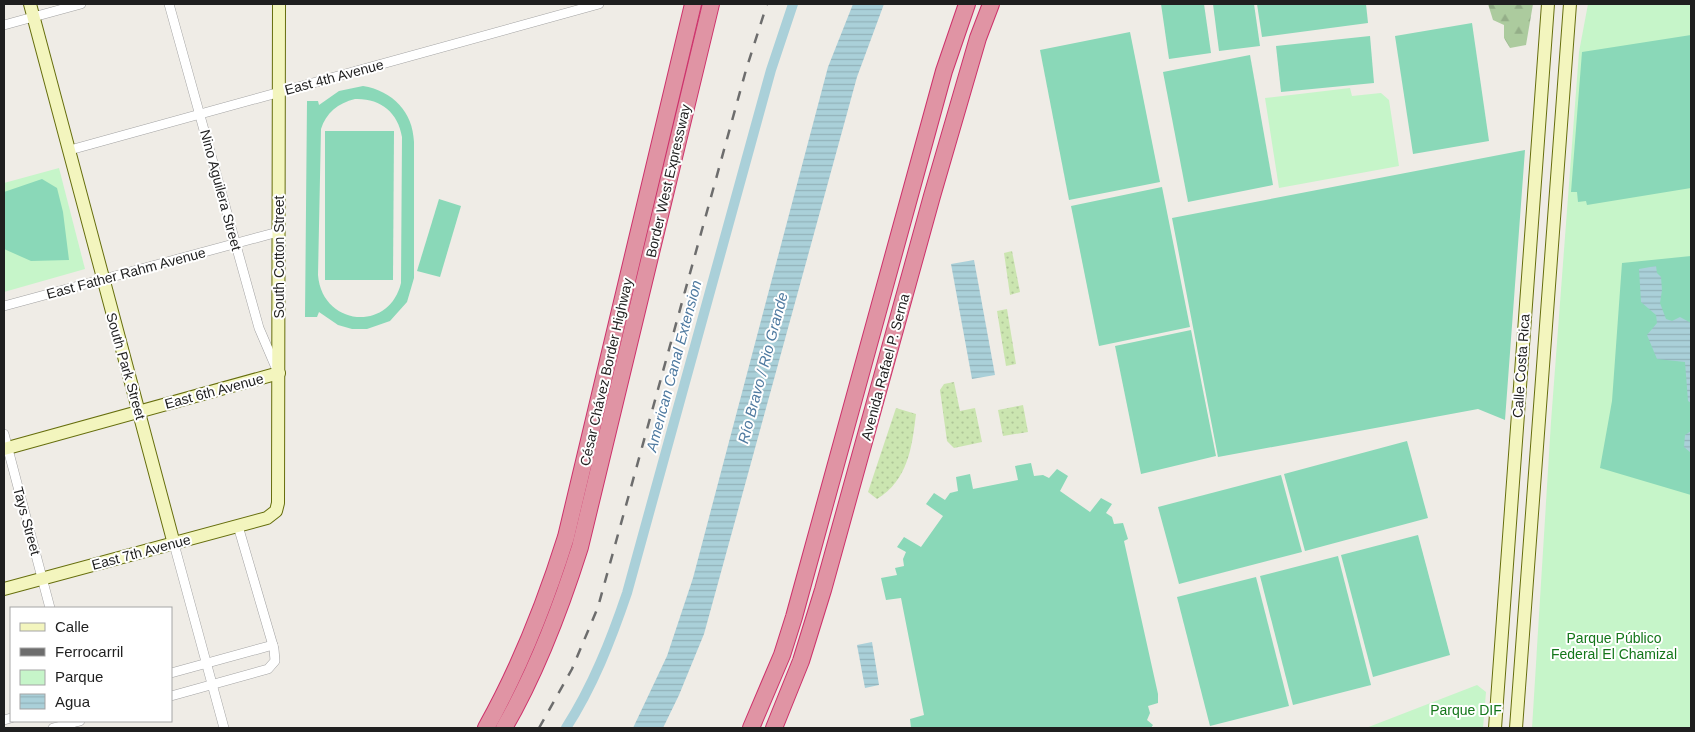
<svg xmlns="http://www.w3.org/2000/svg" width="1695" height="732" viewBox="0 0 1695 732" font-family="Arial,sans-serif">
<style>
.grass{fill:url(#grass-dots)}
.forest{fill:url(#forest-firs)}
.park{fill:#c6f5c9}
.pitch{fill:#8ad8b8;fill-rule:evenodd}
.water{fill:url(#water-rules)}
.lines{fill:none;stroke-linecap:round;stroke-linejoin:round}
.canal{stroke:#aad0d9;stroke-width:10}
.street-casing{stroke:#a3a3a3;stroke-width:10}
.secondary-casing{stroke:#666e0d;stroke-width:14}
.highway-casing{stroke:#cd326b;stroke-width:18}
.street{stroke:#fff;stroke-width:9}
.secondary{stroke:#f3f5be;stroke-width:12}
.highway{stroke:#e094a4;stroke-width:16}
.rail{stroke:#6d6d6d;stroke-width:2.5;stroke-dasharray:10 10;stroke-linecap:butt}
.labels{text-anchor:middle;stroke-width:4;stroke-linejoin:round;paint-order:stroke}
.street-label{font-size:14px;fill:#1f1f1f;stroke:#fff}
.park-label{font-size:14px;fill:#14761a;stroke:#fff}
.water-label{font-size:15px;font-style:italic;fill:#4f7aa0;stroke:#fff}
</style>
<defs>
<pattern id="grass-dots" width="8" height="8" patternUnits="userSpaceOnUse" patternTransform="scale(1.25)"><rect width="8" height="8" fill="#cbe5b0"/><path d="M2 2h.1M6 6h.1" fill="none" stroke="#aec497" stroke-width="1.8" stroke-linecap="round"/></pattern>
<pattern id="forest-firs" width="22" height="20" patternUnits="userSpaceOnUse" patternTransform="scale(1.25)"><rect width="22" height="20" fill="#accb9e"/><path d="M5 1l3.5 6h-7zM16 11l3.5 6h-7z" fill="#94ae88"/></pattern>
<pattern id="water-rules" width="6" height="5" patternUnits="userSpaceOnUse" patternTransform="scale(1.25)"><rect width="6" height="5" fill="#aad0d9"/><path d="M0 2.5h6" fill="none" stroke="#92b2ba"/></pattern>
</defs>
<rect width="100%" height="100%" fill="#efece6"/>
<g class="grass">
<path d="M1012 251 1020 292 1010 295 1004 253Z"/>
<path d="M1007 309 1016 364 1006 366 997 311Z"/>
<path d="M954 382 960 411 975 408 982 442 954 448 947 441 940 390 944 384Z"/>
<path d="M1023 405 1028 432 1003 436 998 410Z"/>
<path d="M896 408 916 414C912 447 908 480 877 499L868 492Z"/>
</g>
<path class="forest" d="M1488 4H1533L1526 45 1510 48 1504 38V25L1493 20Z"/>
<g class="park">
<path d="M1588 4H1691V728H1532L1551 422 1579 52Z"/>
<path d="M1350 88 1352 96 1381 93 1389 100 1399 166 1279 188 1265 98Z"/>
<path d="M59 168 85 269 4 292V183Z"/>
<path d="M1477 685 1486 692 1483 728H1366Z"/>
</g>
<g class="pitch">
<path d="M1161 4H1204L1211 53 1169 59Z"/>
<path d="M1213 4H1254L1260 46 1219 51Z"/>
<path d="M1257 4H1366L1368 23 1262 37Z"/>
<path d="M1472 23 1489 141 1413 154 1395 36Z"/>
<path d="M1130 32 1160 182 1069 200 1040 50Z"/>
<path d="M1691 35V188L1587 205 1586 201 1578 202 1577 192H1571L1582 52Z"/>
<path d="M1370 36 1374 83 1281 92 1276 46Z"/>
<path d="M1250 55 1273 185 1188 202 1163 72Z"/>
<path d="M363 86C393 91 413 112 414 142V278L407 302 390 321 367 329H352L338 325 319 312 317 317H305L307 101H318L319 105 339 91ZM355 99C380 98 398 112 402 137L401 283C389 333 322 326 318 275L321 129C326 113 338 103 355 99Z"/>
<path d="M325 131H394L393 280H325Z"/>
<path d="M1525 150 1505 420 1478 409 1218 457 1172 218Z"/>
<path d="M42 179 57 188 63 212 69 260 31 261 4 249V192Z"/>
<path d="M1162 187 1190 327 1099 346 1071 206Z"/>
<path d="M439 199 461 206 440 277 417 271Z"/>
<path d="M1691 256V495L1600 468 1612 401 1622 263Z"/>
<path d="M1191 330 1216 456 1141 474 1115 346Z"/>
<path d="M1407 441 1428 518 1305 551 1284 474Z"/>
<path d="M1031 463 1034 476 1043 475 1049 478 1057 469 1068 476 1060 491 1090 512 1101 498 1112 504 1106 513 1112 517 1114 524 1123 523 1128 539 1124 541 1158 694V703L1148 706 1150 713 1147 720 1153 725 1151 728H911L910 719 924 715 901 598 886 600 881 578 897 575 895 568 904 566 903 559 906 552 897 547 904 537 921 547 943 516 926 504 934 493 945 500 950 493 958 491 956 477 970 474 973 489 1018 480 1015 466Z"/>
<path d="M1281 475 1302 552 1179 584 1158 507Z"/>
<path d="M1418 535 1450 655 1373 677 1341 555Z"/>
<path d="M1338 556 1371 685 1293 705 1260 576Z"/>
<path d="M1256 577 1289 706 1210 726 1177 597Z"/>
</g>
<g class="water">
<path d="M853 4H884L857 77 704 634 679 695 663 728H633L667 656 693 578 828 67Z"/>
<path d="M974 260 995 375 972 379 951 264Z"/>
<path d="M1656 266 1657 273 1661 277 1662 290 1660 303 1666 319 1672 321 1680 317 1691 323V403L1688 401 1685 362 1657 359 1647 335 1657 323 1656 315 1641 302 1639 269Z"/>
<path d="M1691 431V453L1684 447 1685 435Z"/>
<path d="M872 642 879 685 865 688 857 645Z"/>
</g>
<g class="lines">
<path class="canal" d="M566 728C593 686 611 640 627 593L771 70 793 4"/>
<defs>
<g id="street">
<path d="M169 4 259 328 277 370"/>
<path d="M4 25 81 4"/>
<path d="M70 150 599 4"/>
<path d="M4 306 278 232"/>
<path d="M4 434 50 608"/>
<path d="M174 544 224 728"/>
<path d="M171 673 273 645"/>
<path d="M171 696 268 669 275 661 274 649 238 526"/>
<path d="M4 720 11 718"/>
<path d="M53 728 80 721"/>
</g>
<g id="secondary">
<path d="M30 4 174 544"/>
<path d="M4 449 279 373"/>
<path d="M4 589 267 518 276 511 278 503 279 4"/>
<path d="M1495 728 1548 4"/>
<path d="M1516 728 1570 4"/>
</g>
<g id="highway">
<path d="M486 728C520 667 545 604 566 537L693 4"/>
<path d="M504 728C537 671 560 610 580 547L711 4"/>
<path d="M751 728 782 655 794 617 944 71 967 4"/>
<path d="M774 728 801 661 823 590 932 196 978 38 991 4"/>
</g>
</defs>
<use href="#street" class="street-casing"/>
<use href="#secondary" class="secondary-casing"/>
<use href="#highway" class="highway-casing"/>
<use href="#street" class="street"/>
<use href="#secondary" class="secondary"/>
<use href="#highway" class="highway"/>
<path class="rail" d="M539 728 572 669 598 607 746 70 767 4"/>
</g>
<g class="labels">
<g class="street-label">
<text transform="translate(334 77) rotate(-15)" y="5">East 4th Avenue</text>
<text transform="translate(668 181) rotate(-77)" y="5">Border West Expressway</text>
<text transform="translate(221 190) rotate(75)" y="5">Nino Aguilera Street</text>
<text transform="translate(279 257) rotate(-90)" y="5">South Cotton Street</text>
<text transform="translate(126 273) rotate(-15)" y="5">East Father Rahm Avenue</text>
<text transform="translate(126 366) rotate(74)" y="5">South Park Street</text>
<text transform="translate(1521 366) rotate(-86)" y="5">Calle Costa Rica</text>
<text transform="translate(885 367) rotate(-75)" y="5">Avenida Rafael P. Serna</text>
<text transform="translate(606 372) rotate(-77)" y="5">César Chávez Border Highway</text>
<text transform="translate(214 391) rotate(-15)" y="5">East 6th Avenue</text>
<text transform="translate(27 521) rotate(75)" y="5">Tays Street</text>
<text transform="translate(141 552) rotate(-15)" y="5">East 7th Avenue</text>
</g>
<g class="park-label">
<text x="1614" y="643">Parque Público<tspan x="1614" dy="16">Federal El Chamizal</tspan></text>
<text x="1466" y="715">Parque DIF</text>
</g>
<g class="water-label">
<text transform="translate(674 366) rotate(-75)" y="5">American Canal Extension</text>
<text transform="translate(763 368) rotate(-75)" y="5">Río Bravo / Rio Grande</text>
</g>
</g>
<rect width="1695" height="732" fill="none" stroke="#1f1f1f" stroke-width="10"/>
<rect x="10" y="607" width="162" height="115" fill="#ffffff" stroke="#a5a5a5"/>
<rect x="20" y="623" width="25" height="8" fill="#f3f5be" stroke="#a5a5a5"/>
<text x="55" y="632" font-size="15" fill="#1f1f1f">Calle</text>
<rect x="20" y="648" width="25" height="8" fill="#6d6d6d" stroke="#a5a5a5"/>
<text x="55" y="657" font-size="15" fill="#1f1f1f">Ferrocarril</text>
<rect x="20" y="670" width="25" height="15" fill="#c6f5c9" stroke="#a5a5a5"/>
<text x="55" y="682" font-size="15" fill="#1f1f1f">Parque</text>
<rect x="20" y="694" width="25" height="15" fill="url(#water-rules)" stroke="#a5a5a5"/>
<text x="55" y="707" font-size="15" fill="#1f1f1f">Agua</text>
</svg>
